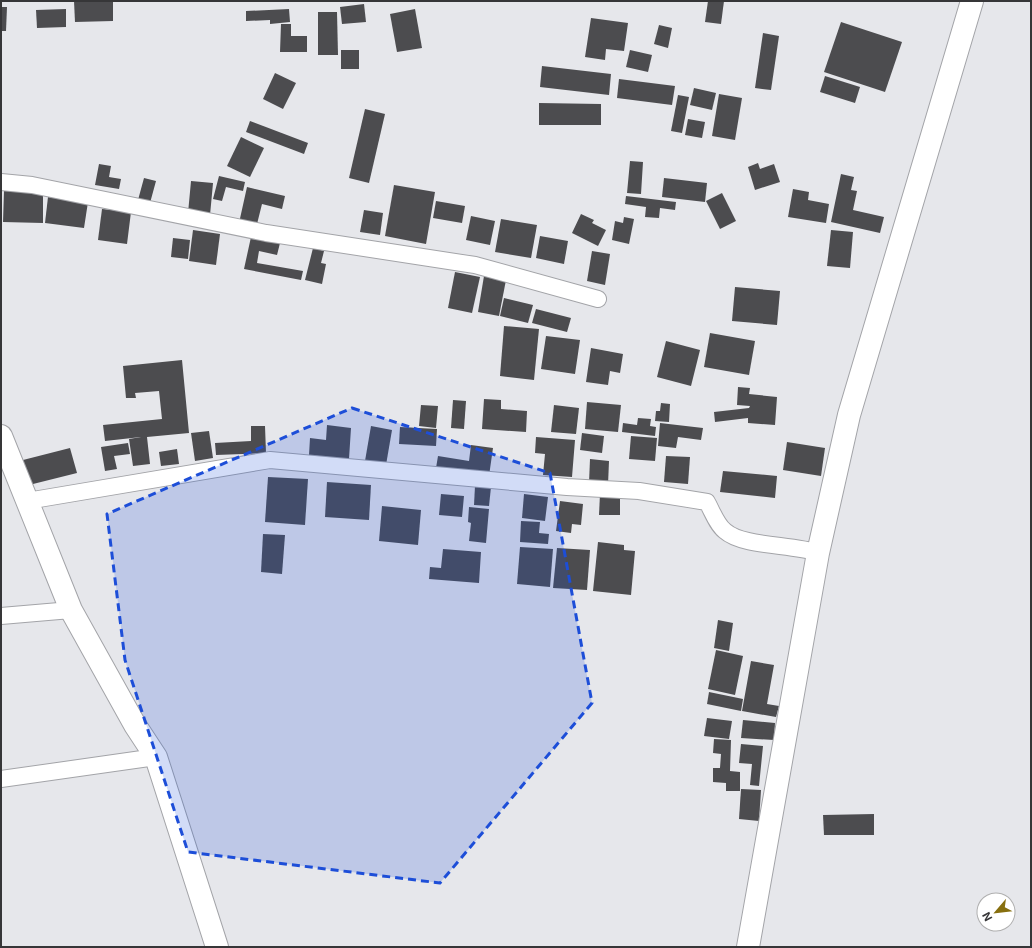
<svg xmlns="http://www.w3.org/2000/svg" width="1032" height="948" viewBox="0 0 1032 948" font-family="Inter,sans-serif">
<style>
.building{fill:#4c4c4f}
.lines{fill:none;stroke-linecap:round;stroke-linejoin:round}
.street-casing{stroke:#a3a4a8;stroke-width:18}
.secondary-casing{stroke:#a3a4a8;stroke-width:24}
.street{stroke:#fff;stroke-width:16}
.secondary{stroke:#fff;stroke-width:22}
.marked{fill:#1d4ed8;fill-opacity:0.2;stroke:#1d4ed8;stroke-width:3;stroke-dasharray:8 5;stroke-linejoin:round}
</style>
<rect width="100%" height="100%" fill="#e6e7eb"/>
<g class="building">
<path d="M74 1H113V21L75 22Z"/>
<path d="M708 1H724L721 24 705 22Z"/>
<path d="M364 4 366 22 342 24 340 7Z"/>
<path d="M1 7H7L6 31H1Z"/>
<path d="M66 9V27L37 28 36 10Z"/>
<path d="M289 9 290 22 270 24V20L246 21V11Z"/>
<path d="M415 9 422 48 397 52 390 14Z"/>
<path d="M318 12H337L338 55H318Z"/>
<path d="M591 18 628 23 624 51 606 49 605 60 585 57Z"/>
<path d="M841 22 902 42 885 92 824 72Z"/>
<path d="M281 24H291V36H307V52H280Z"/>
<path d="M659 25 672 28 668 48 654 44Z"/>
<path d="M763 33 779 36 771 90 755 88Z"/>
<rect x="341" y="50" width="18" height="19"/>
<path d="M630 50 652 55 648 72 626 67Z"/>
<path d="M542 66 611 74 609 95 540 87Z"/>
<path d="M275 73 296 83 283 109 263 99Z"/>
<path d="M825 76 860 87 855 103 820 92Z"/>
<path d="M619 79 675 86 672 105 617 98Z"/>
<path d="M694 88 716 93 712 110 690 105Z"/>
<path d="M719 94 742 98 735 140 712 136Z"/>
<path d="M678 95 689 97 682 133 671 131Z"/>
<path d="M539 103 601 104V125H539Z"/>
<path d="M365 109 385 114 369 183 349 178Z"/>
<path d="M688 119 705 122 702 138 685 135Z"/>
<path d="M250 121 308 143 304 154 246 132Z"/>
<path d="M241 137 264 148 250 177 227 166Z"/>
<path d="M630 161 643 162 641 194 627 193Z"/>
<path d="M758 163 760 169 774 164 780 182 755 190 748 167Z"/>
<path d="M99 164 111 166 109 177 121 179 119 189 95 185Z"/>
<path d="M841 174 854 177 851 190 857 191 853 210 884 217 880 233 831 222Z"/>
<path d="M219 176 245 182 243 191 226 187 222 201 213 199Z"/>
<path d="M144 178 156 181 150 203 138 200Z"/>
<path d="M664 178 707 183 705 202 662 197Z"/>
<path d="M191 181 213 183 210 215 188 213Z"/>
<path d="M394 185 435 192 426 244 385 236Z"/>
<path d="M247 187 285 196 282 209 262 204 256 228 239 223Z"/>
<path d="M793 189 809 192 808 200 829 204 826 223 788 217Z"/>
<path d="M4 191 43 192V223L3 222Z"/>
<path d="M722 193 736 221 720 229 706 201Z"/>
<path d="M626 196 676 202 675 210 660 208 659 218 645 217 646 207 625 204Z"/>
<path d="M48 197 88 202 84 228 45 223Z"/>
<path d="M436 201 465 206 462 223 433 218Z"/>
<path d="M102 209 131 212 127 244 98 240Z"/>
<path d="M364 210 383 213 380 235 360 232Z"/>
<path d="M581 214 594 220 592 223 606 230 598 246 572 233Z"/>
<path d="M471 216 495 221 490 245 466 240Z"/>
<path d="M624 217 634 219 629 244 612 240 615 221 623 223Z"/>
<path d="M501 219 537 225 531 258 495 252Z"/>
<path d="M193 230 220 234 216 265 189 261Z"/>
<path d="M831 230 853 232 850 268 827 266Z"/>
<path d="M540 236 568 241 564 264 536 258Z"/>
<path d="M251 237 280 243 277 255 259 251 257 263 303 271 301 280 244 269Z"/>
<path d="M173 238 190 240 188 259 171 257Z"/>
<path d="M313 248 324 251 321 263 326 264 322 284 305 280Z"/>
<path d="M592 251 610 254 605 285 587 281Z"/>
<path d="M455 272 480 277 472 313 448 308Z"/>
<path d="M484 276 506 280 499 316 478 312Z"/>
<path d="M735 287 780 291 777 325 732 321Z"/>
<path d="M504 298 533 305 528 323 500 316Z"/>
<path d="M536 309 571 318 567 332 532 323Z"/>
<path d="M504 326 539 329 534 380 500 376Z"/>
<path d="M710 333 755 341 749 375 704 367Z"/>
<path d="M546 336 580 340 575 374 541 369Z"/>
<path d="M666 341 700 350 691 386 657 377Z"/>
<path d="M591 348 623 354 620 373 610 371 608 385 586 382Z"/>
<path d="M182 360 189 433 147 437 150 464 133 466 129 439 141 437 105 441 103 425 162 419 159 391 135 393 136 398H126L123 366Z"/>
<path d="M738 387 750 388 749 394 777 397 775 425 748 423V418L715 422 714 412 749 408 750 406 737 405Z"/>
<path d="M484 399 501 400V409L527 411 526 432 482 429Z"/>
<path d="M453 400 466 401 464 429 451 428Z"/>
<path d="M587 402 621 405 618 432 585 429Z"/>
<path d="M661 403 670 404 669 422 655 421 656 411H660Z"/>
<path d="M421 405 438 406 436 428 419 426Z"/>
<path d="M554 405 579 408 576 434 551 432Z"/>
<path d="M638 418 651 419 650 426 656 427 655 436 622 432 623 423 637 425Z"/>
<path d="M660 423 703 428 701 440 678 437 676 448 658 446Z"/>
<path d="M327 425 351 428 349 459 309 455 310 438 326 440Z"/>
<path d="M251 426H265L266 453 216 455 215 443 251 441Z"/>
<path d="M371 426 392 430 386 465 365 461Z"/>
<path d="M400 427 437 429 436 446 399 444Z"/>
<path d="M209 431 213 458 195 461 191 433Z"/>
<path d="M582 433 604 436 602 453 580 450Z"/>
<path d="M631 436 657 438 655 461 629 459Z"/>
<path d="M536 437 575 440 572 477 543 475 545 454 535 453Z"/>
<path d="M787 442 825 448 821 476 783 470Z"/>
<path d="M128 443 130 454 114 456 117 469 105 471 101 447Z"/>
<path d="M471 445 493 448 489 476 436 468 438 456 469 461Z"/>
<path d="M70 448 77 473 29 485 23 460Z"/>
<path d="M177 449 179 464 161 466 159 452Z"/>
<path d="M666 456 690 457 688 484 664 482Z"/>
<path d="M590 459 609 461 608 485 589 483Z"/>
<path d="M723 471 777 476 775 498 720 492Z"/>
<path d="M268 477 308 479 305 525 265 522Z"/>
<path d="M327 482 371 485 369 520 325 517Z"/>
<path d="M475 486 491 487 489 506 474 505Z"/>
<path d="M441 494 464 496 462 517 439 515Z"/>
<path d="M524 494 548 497 545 521 522 518Z"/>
<path d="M600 494 620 495V515H599Z"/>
<path d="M560 501 583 504 581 525 572 524 571 533 556 531Z"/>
<path d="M382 506 421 510 418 545 379 541Z"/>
<path d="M469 507 489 509 486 543 469 541 471 523 468 522Z"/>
<path d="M521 521 540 522 539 533 549 534 548 544 520 542Z"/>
<path d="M263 534 285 535 282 574 261 572Z"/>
<path d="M598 542 624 545V550L635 551 631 595 593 591Z"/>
<path d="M520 547 553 549 550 587 517 584Z"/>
<path d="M557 548 590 550 587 590 553 588Z"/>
<path d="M443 549 481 552 479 583 429 579 430 567 441 568Z"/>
<path d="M718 620 733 623 729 651 714 648Z"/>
<path d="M716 650 743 656 735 695 708 689Z"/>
<path d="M751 661 774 665 767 704 779 706 776 717 742 711Z"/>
<path d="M709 692 743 699 741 711 707 704Z"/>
<path d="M707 718 732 721 729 739 704 736Z"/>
<path d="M743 720 775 723 774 740 741 738Z"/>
<path d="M714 739 731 740 730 771 740 772V791H726V783L713 782V768H720L721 754 713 753Z"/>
<path d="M741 744 763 746 759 786 750 785 752 764 739 763Z"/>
<path d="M741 789 761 790 759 821 739 819Z"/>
<path d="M874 814V835H824L823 815Z"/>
</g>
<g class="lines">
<defs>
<g id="street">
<path d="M1 182 32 185 266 233 475 265 598 299"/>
<path d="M27 501 270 460 567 487 639 491 707 502C712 511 717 525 725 531 743 547 793 544 818 553"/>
<path d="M1 616 71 610"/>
<path d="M1 779 156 757"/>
</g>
<g id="secondary">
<path d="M1 436 71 610 135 725 156 757 217 947"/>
<path d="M748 947 818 553 849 415 972 1"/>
</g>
</defs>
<use href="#street" class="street-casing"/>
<use href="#secondary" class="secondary-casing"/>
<use href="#street" class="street"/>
<use href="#secondary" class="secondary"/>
</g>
<path class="marked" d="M352 408 550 473 592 703 440 883 188 852 125 660 107 514Z"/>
<rect width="1032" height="948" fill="none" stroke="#363638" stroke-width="4"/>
<g transform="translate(996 912) rotate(242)"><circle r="19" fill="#ffffff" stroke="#afafaf"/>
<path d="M0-3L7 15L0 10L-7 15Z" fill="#876f0f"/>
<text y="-6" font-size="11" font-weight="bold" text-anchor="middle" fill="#363638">N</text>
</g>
</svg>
